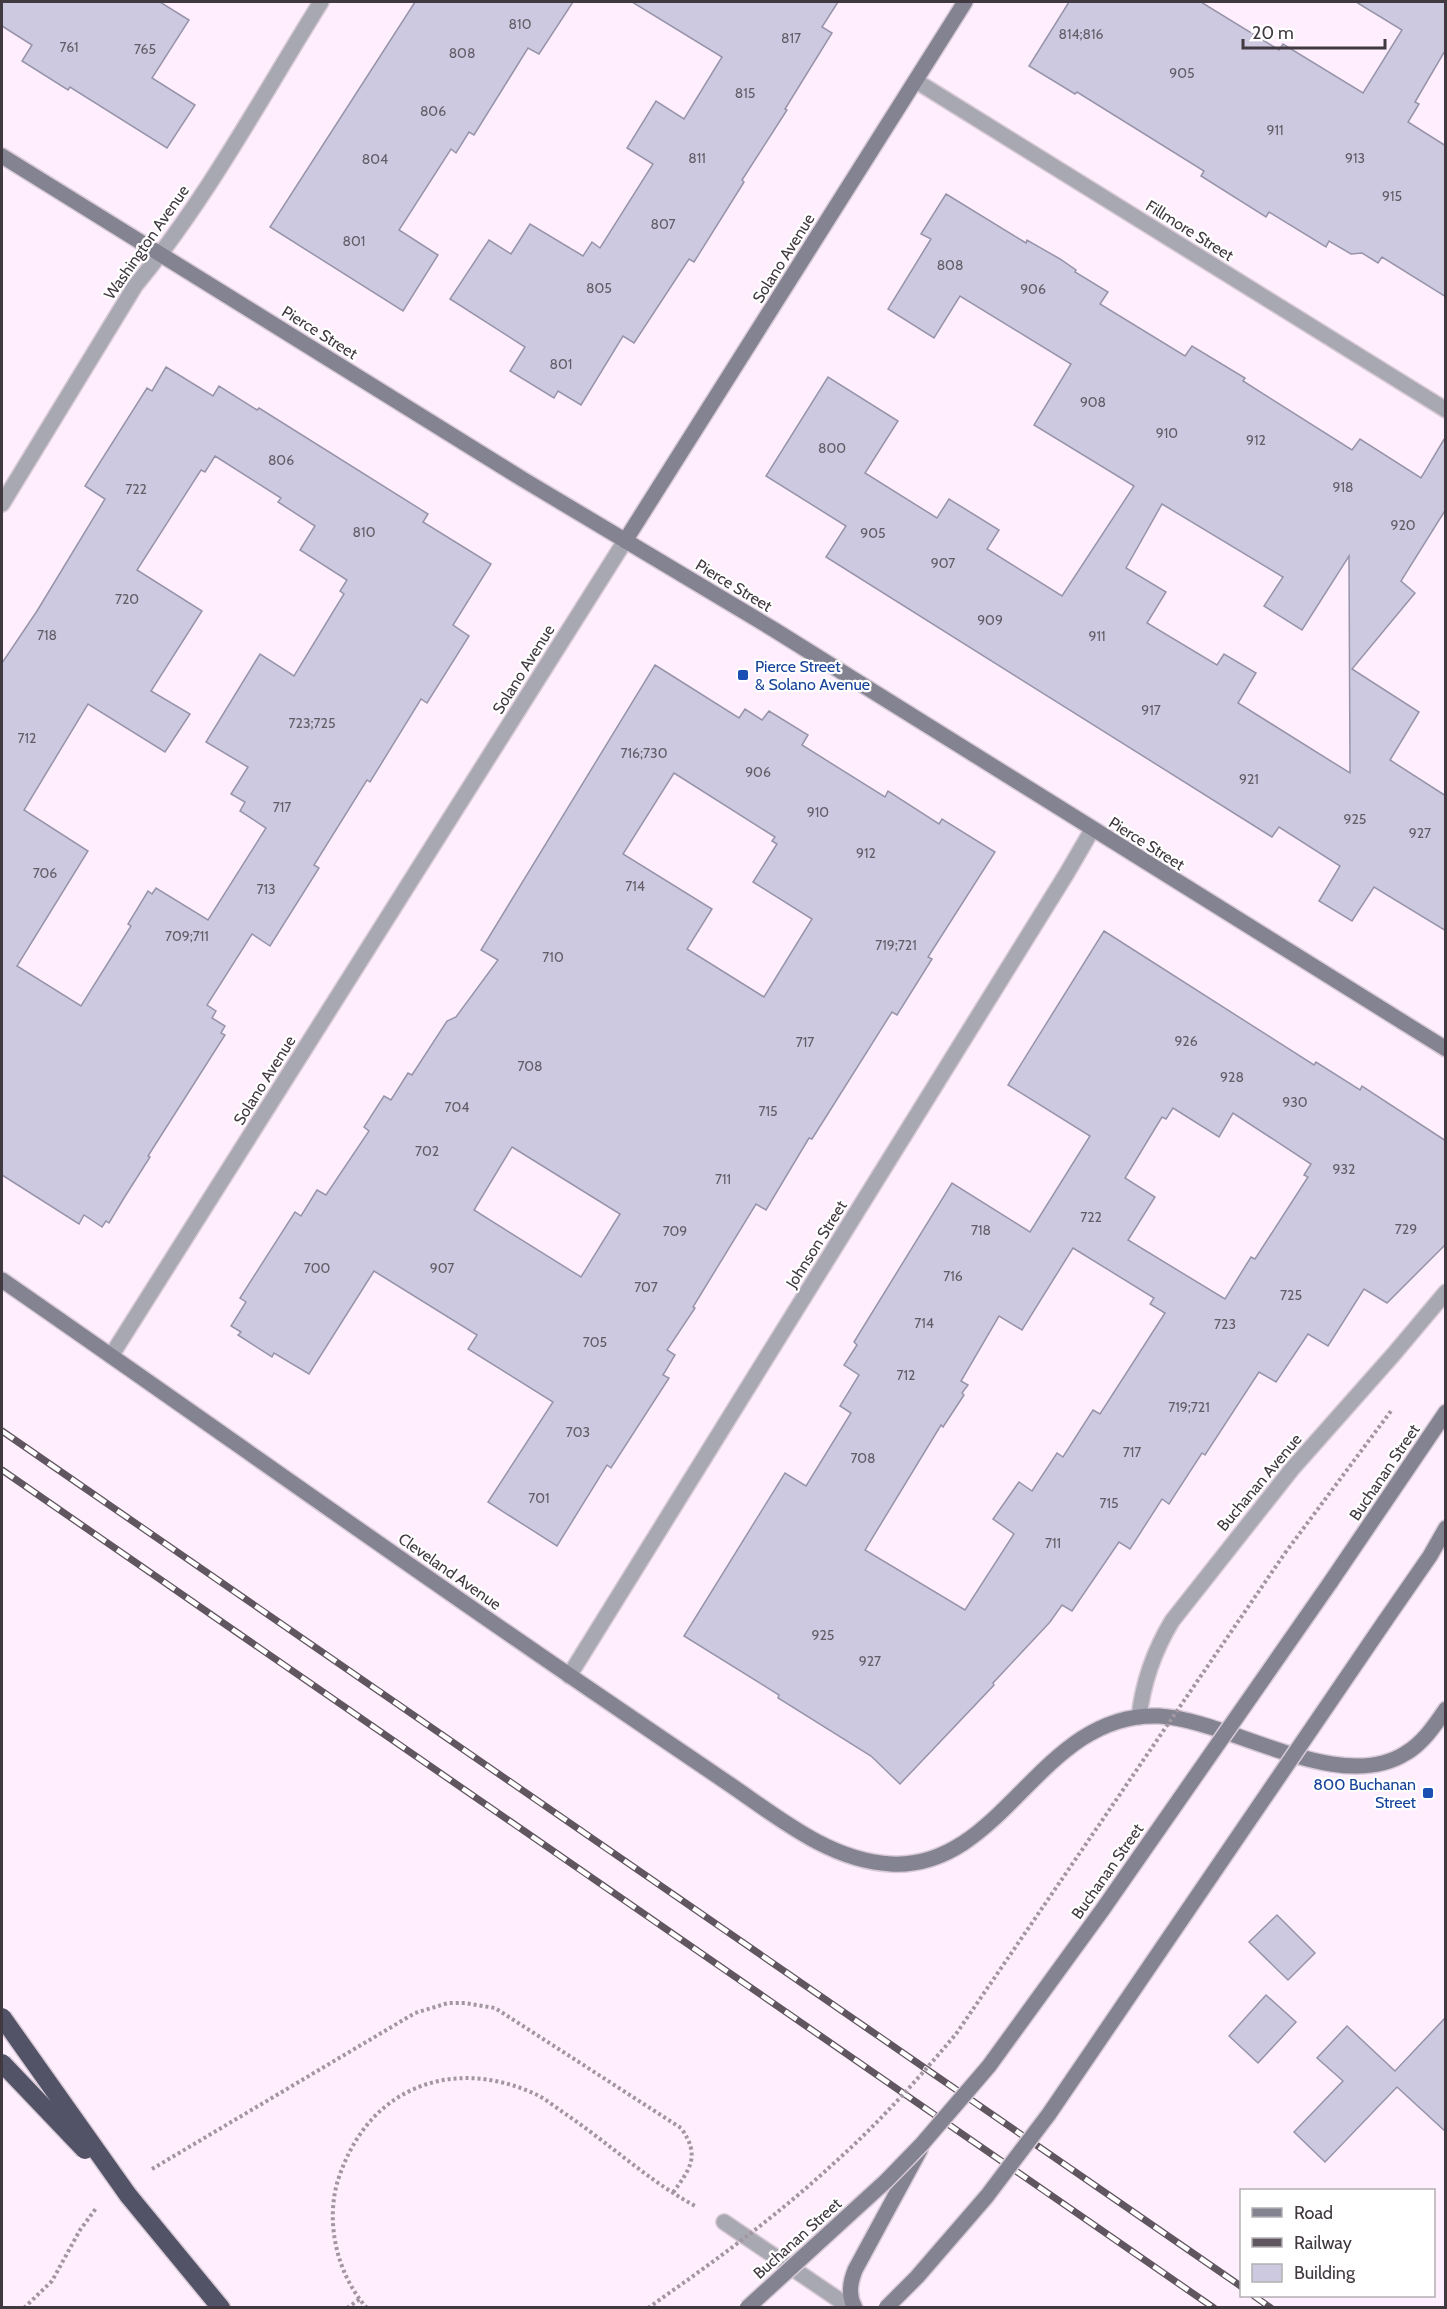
<svg xmlns="http://www.w3.org/2000/svg" width="1447" height="2309" viewBox="0 0 1447 2309" font-family="Cabin,sans-serif">
<style>
.building{fill:#ccc9e0;stroke:#9794aa;stroke-width:1.5;fill-rule:evenodd}
.lines{fill:none;stroke-linecap:round;stroke-linejoin:round}
.street-casing{stroke:#d9cad7;stroke-width:18}
.secondary-casing{stroke:#d9cad7;stroke-width:18}
.highway-casing{stroke:#d9cad7;stroke-width:21}
.path{stroke:#a296a1;stroke-width:4;stroke-dasharray:3 3;stroke-linecap:butt}
.street{stroke:#a7a8b2;stroke-width:15}
.secondary{stroke:#838392;stroke-width:15}
.highway{stroke:#525367;stroke-width:18}
.rail-casing{stroke:#60565f;stroke-width:7}
.rail{stroke:#fff;stroke-width:4.5;stroke-dasharray:14;stroke-linecap:butt}
.secondary-bridge-casing{stroke:#d9cad7;stroke-width:18;stroke-linecap:butt}
.highway-bridge-casing{stroke:#d9cad7;stroke-width:21;stroke-linecap:butt}
.path-bridge{stroke:#a296a1;stroke-width:4;stroke-dasharray:3 3;stroke-linecap:butt}
.secondary-bridge{stroke:#838392;stroke-width:15}
.highway-bridge{stroke:#525367;stroke-width:18}
.transit-dot{fill:#1a4fb4;stroke:#fff;stroke-width:2}
.labels{text-anchor:middle;stroke-width:4.5;stroke-linejoin:round;paint-order:stroke}
.number-label{font-size:14px;fill:#645d68}
.street-label{font-size:16px;fill:#413940;stroke:#fff}
.transit-label{font-size:16px;fill:#164399;stroke:#fff;text-anchor:start}
</style>
<rect width="100%" height="100%" fill="#ffeefd"/>
<g class="building">
<path d="M2 2H160L189 20 152 78 195 105 167 148 70 87 68 90 22 61 32 45 2 26Z"/>
<path d="M415 2H573L539 54 528 48 474 135 469 132 456 153 451 149 399 230 438 255 403 311 270 227Z"/>
<path d="M632 2H838L822 27 832 33 785 109 787 110 742 180 744 182 694 262 689 259 634 343 623 336 581 405 558 391 554 398 510 371 525 347 450 299 489 240 511 254 530 224 583 256 592 242 600 248 653 164 627 148 656 101 684 119 722 57Z"/>
<path d="M1069 2H1201L1279 50 1283 44 1363 93 1402 30 1356 2H1446V49L1415 102 1419 104 1408 122 1446 146V297L1382 257 1378 263 1362 253 1351 254 1329 241 1326 247 1269 212 1266 217 1201 176 1204 171 1077 92 1075 94 1029 66Z"/>
<path d="M946 194 1026 243 1027 240 1060 259 1076 270 1075 272 1108 292 1100 304 1185 356 1192 346 1245 378 1243 381 1352 450 1360 439 1421 478 1446 436V509L1401 581 1415 593 1352 669 1419 712 1390 760 1446 796V931L1374 887 1352 921 1319 901 1340 866 1279 827 1272 837 826 557 846 526 766 476 828 377 898 421 865 473 937 518 949 499 999 530 987 549 1062 596 1134 486 1034 425 1071 364 960 296 934 338 888 309 931 239 921 234ZM1162 504 1283 577 1264 606 1302 630 1349 556 1350 773 1238 703 1256 673 1224 654 1217 665 1147 623 1166 592 1126 568Z"/>
<path d="M166 367 213 396 219 386 257 410 259 408 428 514 423 522 491 564 453 625 469 636 427 703 421 699 370 782 367 780 314 865 319 868 270 946 252 934 207 1005 216 1011 212 1018 225 1026 221 1033 225 1035 148 1156 150 1157 124 1198 109 1223 106 1221 102 1227 84 1215 79 1224 2 1175V663L37 611 105 499 85 486 147 388 152 391ZM215 456 281 498 278 502 315 526 300 550 347 580 340 591 344 594 294 676 260 654 206 742 248 767 231 794 245 802 240 811 266 828 208 920 156 888 152 894 148 891 128 924 131 926 81 1006 17 966 88 851 24 810 88 704 165 752 190 714 151 691 202 611 137 570 201 470 205 472Z"/>
<path d="M655 665 739 718 745 709 762 720 769 711 808 735 802 745 885 797 888 791 939 824 942 819 995 852 928 957 932 959 897 1015 892 1012 812 1139 809 1138 766 1210 756 1204 693 1307 695 1308 667 1350 675 1355 663 1375 669 1378 611 1468 607 1465 557 1546 488 1502 553 1402 468 1349 477 1335 374 1271 309 1374 274 1353 272 1357 238 1335 241 1332 231 1326 246 1302 240 1298 295 1212 301 1216 317 1190 326 1195 369 1131 364 1127 384 1096 391 1100 408 1073 412 1075 447 1021 456 1017 498 960 481 950ZM674 773 775 837 772 841 777 844 753 882 812 919 764 997 687 949 712 909 623 854ZM512 1147 620 1214 581 1277 474 1210Z"/>
<path d="M1104 931 1314 1065 1316 1062 1360 1090 1362 1086 1446 1141V1244L1387 1303 1364 1289 1328 1346 1308 1334 1276 1382 1259 1372 1205 1455 1202 1453 1169 1504 1162 1499 1130 1549 1119 1542 1072 1611 1062 1605 1050 1622 993 1683 994 1685 900 1784 871 1756 778 1698 779 1695 684 1636 785 1473 806 1486 851 1413 840 1406 859 1375 844 1365 857 1345 854 1342 952 1183 1030 1232 1090 1136 1008 1085ZM1173 1108 1219 1137 1233 1113 1311 1164 1304 1175 1308 1177 1255 1259 1251 1257 1225 1299 1128 1240 1155 1197 1125 1178 1162 1117 1166 1119ZM1073 1248 1154 1298 1150 1304 1165 1313 1100 1414 1093 1410 1063 1457 1057 1453 1032 1491 1019 1482 993 1519 1014 1534 965 1610 865 1550 941 1425 943 1427 964 1395 962 1393 968 1385 961 1381 999 1316 1022 1330Z"/>
<path d="M1277 1915 1315 1953 1288 1980 1249 1942Z"/>
<path d="M1266 1995 1296 2022 1258 2063 1229 2036Z"/>
<path d="M1446 2017V2132L1397 2087 1325 2162 1294 2132 1343 2081 1317 2058 1347 2026 1395 2071Z"/>
</g>
<g class="lines">
<defs>
<g id="street">
<path d="M916 81 1446 410"/>
<path d="M2 504 135 286C207 199 261 98 321 2"/>
<path d="M111 1356 625 541"/>
<path d="M569 1676 1067 873 1092 830"/>
<path d="M1139 1717C1143 1682 1154 1651 1172 1621L1292 1469 1393 1355 1446 1292"/>
<path d="M724 2222 851 2308"/>
</g>
<g id="secondary">
<path d="M2 156 524 480 773 629 1446 1049"/>
<path d="M625 541 965 2"/>
<path d="M2 1280C210 1424 416 1572 626 1714 661 1738 697 1762 732 1786 780 1819 831 1861 891 1864 1004 1870 1040 1711 1159 1716 1230 1720 1339 1796 1406 1753 1423 1743 1435 1725 1446 1709"/>
<path d="M1330 1583 1446 1412"/>
<path d="M1385 1621 1430 1556 1446 1528"/>
<path d="M855 2308C848 2295 850 2283 855 2270L920 2150"/>
</g>
<path id="highway" d="M128 2195 221 2308"/>
</defs>
<use href="#street" class="street-casing"/>
<use href="#secondary" class="secondary-casing"/>
<use href="#highway" class="highway-casing"/>
<g class="path">
<path d="M1285 1553 1391 1411"/>
<path d="M152 2169 415 2013 448 2003H465L495 2008 681 2128C701 2156 690 2169 672 2194"/>
<path d="M24 2308 52 2281 80 2230 97 2207"/>
<path d="M347 2308 360 2299"/>
<path d="M367 2308C337 2275 325 2222 338 2180 351 2140 375 2106 414 2089 452 2072 495 2076 533 2093 545 2098 556 2108 567 2115 611 2145 650 2182 697 2207"/>
</g>
<use href="#street" class="street"/>
<use href="#secondary" class="secondary"/>
<use href="#highway" class="highway"/>
<defs>
<g id="rail">
<path d="M2 1431 1242 2287"/>
<path d="M2 1470 1214 2308"/>
<path d="M1254 2296 1271 2308"/>
</g>
</defs>
<use href="#rail" class="rail-casing"/>
<use href="#rail" class="rail"/>
<defs>
<g id="secondary-bridge">
<path d="M747 2308 886 2181 922 2144 989 2066 1103 1909 1330 1583"/>
<path d="M886 2308 917 2277 987 2196 1049 2114 1385 1621"/>
</g>
<g id="highway-bridge">
<path d="M2 2017 128 2195"/>
<path d="M2 2063 85 2150"/>
</g>
</defs>
<use href="#secondary-bridge" class="secondary-bridge-casing"/>
<use href="#highway-bridge" class="highway-bridge-casing"/>
<path class="path-bridge" d="M648 2308C712 2263 776 2217 833 2164 878 2124 918 2079 956 2034L1285 1553"/>
<use href="#secondary-bridge" class="secondary-bridge"/>
<use href="#highway-bridge" class="highway-bridge"/>
</g>
<g class="transit-dot">
<rect x="737" y="669" width="12" height="12" rx="3"/>
<rect x="1422" y="1787" width="12" height="12" rx="3"/>
</g>
<g class="labels">
<g class="number-label">
<text x="520" y="29">810</text>
<text x="1081" y="39">814;816</text>
<text x="791" y="43">817</text>
<text x="69" y="52">761</text>
<text x="145" y="54">765</text>
<text x="462" y="58">808</text>
<text x="1182" y="78">905</text>
<text x="745" y="98">815</text>
<text x="433" y="116">806</text>
<text x="1275" y="135">911</text>
<text x="697" y="163">811</text>
<text x="1355" y="163">913</text>
<text x="375" y="164">804</text>
<text x="1392" y="201">915</text>
<text x="663" y="229">807</text>
<text x="354" y="246">801</text>
<text x="950" y="270">808</text>
<text x="599" y="293">805</text>
<text x="1033" y="294">906</text>
<text x="561" y="369">801</text>
<text x="1093" y="407">908</text>
<text x="1167" y="438">910</text>
<text x="1256" y="445">912</text>
<text x="832" y="453">800</text>
<text x="281" y="465">806</text>
<text x="1343" y="492">918</text>
<text x="136" y="494">722</text>
<text x="1403" y="530">920</text>
<text x="364" y="537">810</text>
<text x="873" y="538">905</text>
<text x="943" y="568">907</text>
<text x="127" y="604">720</text>
<text x="990" y="625">909</text>
<text x="47" y="640">718</text>
<text x="1097" y="641">911</text>
<text x="1151" y="715">917</text>
<text x="312" y="728">723;725</text>
<text x="27" y="743">712</text>
<text x="644" y="758">716;730</text>
<text x="758" y="777">906</text>
<text x="1249" y="784">921</text>
<text x="282" y="812">717</text>
<text x="818" y="817">910</text>
<text x="1355" y="824">925</text>
<text x="1420" y="838">927</text>
<text x="866" y="858">912</text>
<text x="45" y="878">706</text>
<text x="635" y="891">714</text>
<text x="266" y="894">713</text>
<text x="187" y="941">709;711</text>
<text x="896" y="950">719;721</text>
<text x="553" y="962">710</text>
<text x="1186" y="1046">926</text>
<text x="805" y="1047">717</text>
<text x="530" y="1071">708</text>
<text x="1232" y="1082">928</text>
<text x="1295" y="1107">930</text>
<text x="457" y="1112">704</text>
<text x="768" y="1116">715</text>
<text x="427" y="1156">702</text>
<text x="1344" y="1174">932</text>
<text x="723" y="1184">711</text>
<text x="1091" y="1222">722</text>
<text x="1406" y="1234">729</text>
<text x="981" y="1235">718</text>
<text x="675" y="1236">709</text>
<text x="317" y="1273">700</text>
<text x="442" y="1273">907</text>
<text x="953" y="1281">716</text>
<text x="646" y="1292">707</text>
<text x="1291" y="1300">725</text>
<text x="924" y="1328">714</text>
<text x="1225" y="1329">723</text>
<text x="595" y="1347">705</text>
<text x="906" y="1380">712</text>
<text x="1189" y="1412">719;721</text>
<text x="578" y="1437">703</text>
<text x="1132" y="1457">717</text>
<text x="863" y="1463">708</text>
<text x="539" y="1503">701</text>
<text x="1109" y="1508">715</text>
<text x="1053" y="1548">711</text>
<text x="823" y="1640">925</text>
<text x="870" y="1666">927</text>
</g>
<g class="street-label">
<text transform="translate(1190 230) rotate(32)" y="6">Fillmore Street</text>
<text transform="translate(146 242) rotate(-55)" y="6">Washington Avenue</text>
<text transform="translate(783 258) rotate(-58)" y="6">Solano Avenue</text>
<text transform="translate(320 332) rotate(32)" y="6">Pierce Street</text>
<text transform="translate(734 585) rotate(31)" y="6">Pierce Street</text>
<text transform="translate(523 669) rotate(-58)" y="6">Solano Avenue</text>
<text transform="translate(1147 843) rotate(32)" y="6">Pierce Street</text>
<text transform="translate(264 1080) rotate(-58)" y="6">Solano Avenue</text>
<text transform="translate(816 1244) rotate(-58)" y="6">Johnson Street</text>
<text transform="translate(1384 1472) rotate(-56)" y="6">Buchanan Street</text>
<text transform="translate(1259 1482) rotate(-50)" y="6">Buchanan Avenue</text>
<text transform="translate(450 1571) rotate(35)" y="6">Cleveland Avenue</text>
<text transform="translate(1107 1871) rotate(-55)" y="6">Buchanan Street</text>
<text transform="translate(797 2238) rotate(-42)" y="6">Buchanan Street</text>
</g>
<g class="transit-label">
<text x="755" y="672">Pierce Street<tspan x="755" dy="18">&amp; Solano Avenue</tspan></text>
<text x="1416" y="1790" text-anchor="end">800 Buchanan<tspan x="1416" dy="18">Street</tspan></text>
</g>
</g>
<rect width="1447" height="2309" fill="none" stroke="#413940" stroke-width="6"/>
<rect x="1240" y="2189" width="195" height="108" fill="#ffffff" stroke="#b3b0b3" stroke-width="1.5"/>
<rect x="1252" y="2208" width="30" height="9" fill="#838392" stroke="#b3b0b3" stroke-width="1.5"/>
<text x="1294" y="2219" font-size="18" fill="#413940">Road</text>
<rect x="1252" y="2238" width="30" height="9" fill="#60565f" stroke="#b3b0b3" stroke-width="1.5"/>
<text x="1294" y="2249" font-size="18" fill="#413940">Railway</text>
<rect x="1252" y="2264" width="30" height="18" fill="#ccc9e0" stroke="#b3b0b3" stroke-width="1.5"/>
<text x="1294" y="2279" font-size="18" fill="#413940">Building</text>
<path d="M1243 39v9h142v-9" fill="none" stroke="#413940" stroke-width="3"/>
<text x="1252" y="39" font-size="18" fill="#413940" stroke="#ffffff" stroke-width="4.5" paint-order="stroke">20 m</text>
</svg>
